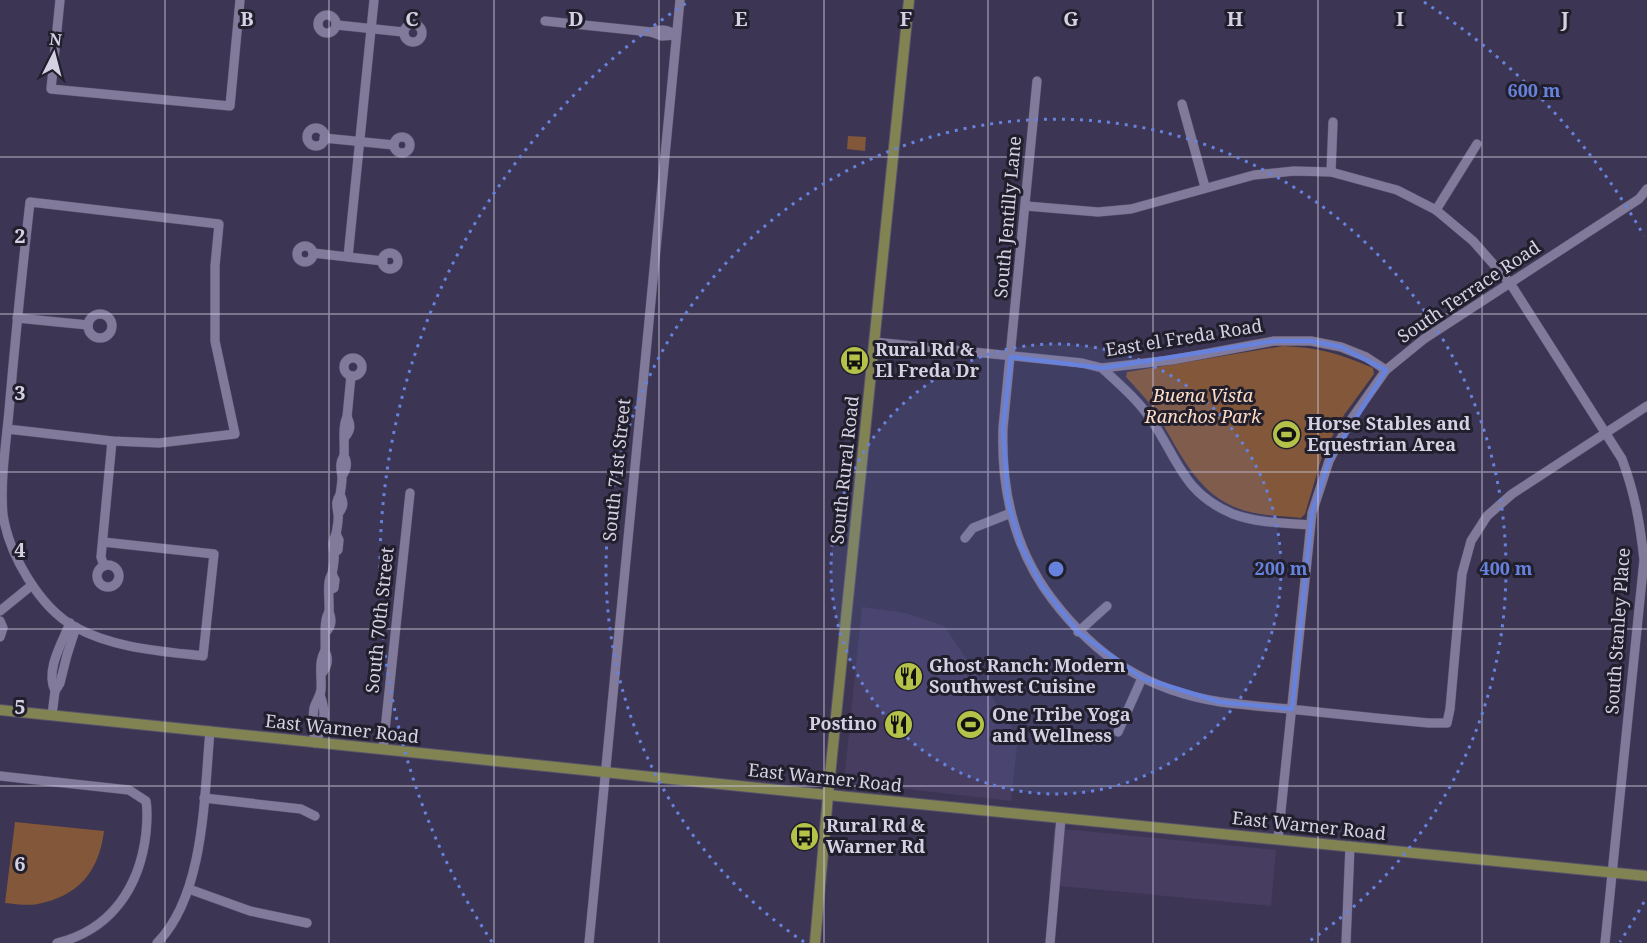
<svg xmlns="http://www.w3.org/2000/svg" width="1647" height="943" viewBox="0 0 1647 943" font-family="'Noto Serif',serif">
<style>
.built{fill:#463d61}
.green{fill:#835739}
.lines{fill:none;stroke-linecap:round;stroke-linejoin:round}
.minor-casing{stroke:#58526b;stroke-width:10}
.major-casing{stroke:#58526b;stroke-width:12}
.minor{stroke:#817a9b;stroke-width:9}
.major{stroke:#818452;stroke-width:10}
.marked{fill:none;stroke:#6782dd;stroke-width:4.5;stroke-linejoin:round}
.grid{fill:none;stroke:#d5d1e4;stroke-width:1.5;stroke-opacity:0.55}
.ring{fill:none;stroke:#6782dd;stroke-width:3;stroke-dasharray:3 6}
.labels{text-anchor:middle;stroke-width:6;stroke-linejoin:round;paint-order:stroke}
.street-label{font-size:18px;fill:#d5d1e4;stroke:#221f2d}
.poi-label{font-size:18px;font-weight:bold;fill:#d5d1e4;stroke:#221f2d;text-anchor:start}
.park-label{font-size:18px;font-style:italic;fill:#fedcc6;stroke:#221f2d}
.grid-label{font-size:20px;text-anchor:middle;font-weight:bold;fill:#d5d1e4;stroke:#221f2d;stroke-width:6;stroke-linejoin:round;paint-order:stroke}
.centre{fill:#6782dd;stroke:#221f2d;stroke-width:3}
.ring-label{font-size:18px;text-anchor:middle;font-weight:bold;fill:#6782dd;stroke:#221f2d;stroke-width:6;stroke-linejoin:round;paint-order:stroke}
</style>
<rect width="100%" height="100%" fill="#3c3553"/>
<g class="built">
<path d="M862 607 905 613 944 626 1018 736 1011 801 854 783 847 779 845 772Z"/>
<path d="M1054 828 1276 850 1271 906 1049 885Z"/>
</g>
<g class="green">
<path d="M848 136 866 137 865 151 847 149Z"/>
<path d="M1283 346C1322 348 1337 353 1373 368L1374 374 1344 415 1323 453 1305 514 1301 518C1283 516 1263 516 1246 511 1195 497 1179 448 1153 408 1145 397 1135 387 1126 377L1127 372Z"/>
<path d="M15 822 104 831C99 872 78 896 38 904 28 906 15 904 5 903Z"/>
</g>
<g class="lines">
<defs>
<g id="minor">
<path d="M60 0 51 89 230 106 240 0"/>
<circle cx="327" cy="24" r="9"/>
<path d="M545 21 651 32 662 36 676 35"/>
<circle cx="413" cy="33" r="9"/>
<path d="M337 25 403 32"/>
<path d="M651 32C662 29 667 29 676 35"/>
<path d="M1037 81 1003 428C1001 489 1014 549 1052 599 1096 657 1148 691 1221 702 1244 705 1267 707 1289 709 1336 714 1382 719 1429 723H1447L1450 709 1462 574 1471 541 1487 516 1512 494 1647 406"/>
<path d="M1182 104 1205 187"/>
<circle cx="316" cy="137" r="9"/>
<circle cx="402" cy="145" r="8"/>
<path d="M324 138 394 145"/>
<path d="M1331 172 1333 122"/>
<path d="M1026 206 1098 212 1131 209 1254 175 1294 171 1331 172 1397 190 1436 210 1473 241 1510 283 1622 459C1635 494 1640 523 1644 560L1605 943"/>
<path d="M1436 210 1477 144"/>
<circle cx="305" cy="254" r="8"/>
<path d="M313 253 383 261"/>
<circle cx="390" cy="261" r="8"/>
<path d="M348 257 374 0"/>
<circle cx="100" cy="326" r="12"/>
<path d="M17 318 88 325"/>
<path d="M874 342 1082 363 1102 368 1172 360 1274 341H1311L1341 347 1366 357 1386 370"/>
<circle cx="353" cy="367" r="9"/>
<path d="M1102 368C1119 384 1137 399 1150 418 1178 458 1182 493 1233 514 1257 523 1284 523 1310 525"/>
<path d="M347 417 351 376"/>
<path d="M7 429 112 441 159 443 235 434 215 341V266L219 224 30 202C22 272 15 341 9 411 6 444 0 481 3 515 9 554 39 607 75 627 113 648 160 651 203 656L214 554 103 542"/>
<path d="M344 456C345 443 342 427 347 417 351 425 351 430 345 437"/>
<path d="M340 495C341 489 342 483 342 477 341 468 339 464 344 456 348 463 347 469 342 476"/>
<path d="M336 534C337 528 339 520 338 514 337 506 335 502 340 495 344 502 344 507 338 514"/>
<path d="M965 538 973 528 1011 513"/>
<circle cx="108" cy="576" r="11"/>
<path d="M104 566 101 557 112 441"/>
<path d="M332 574C333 568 335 559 334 553 333 545 332 542 336 534L339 540 338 550 334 553"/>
<path d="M0 611 32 585"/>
<path d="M329 612C330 601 326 582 332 574L335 580 334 588 330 590"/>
<path d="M0 621 3 628 0 637"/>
<path d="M1078 632 1107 606"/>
<path d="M325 651C326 639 323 621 329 612 332 620 332 625 326 632"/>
<path d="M55 691C45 670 62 643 70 623"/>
<path d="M52 715 55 691 60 683 67 655 76 627"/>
<path d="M1118 732 1142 678"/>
<path d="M316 741C324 725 327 713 320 695"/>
<path d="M315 743C314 731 312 719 314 708 316 701 320 697 321 690 322 677 318 662 325 651 329 659 328 665 323 672"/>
<path d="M383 749 410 493"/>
<path d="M0 776 129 790 146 801C148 812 147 822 146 833 140 887 111 930 57 943"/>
<path d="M204 798 301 809 315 816"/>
<path d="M1278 839 1312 513 1329 461 1350 421 1386 370 1424 339 1639 199 1647 189"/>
<path d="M189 889 250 911 307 923"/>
<path d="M157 943C205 895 204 795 210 731"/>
<path d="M589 943 680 0"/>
<path d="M1050 943 1061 818"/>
<path d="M1346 943 1350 846"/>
</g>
<g id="major">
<path d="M0 710 828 795 1647 876"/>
<path d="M815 943 828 795 909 0"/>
</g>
</defs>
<use href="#minor" class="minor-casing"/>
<use href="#major" class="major-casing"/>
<use href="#minor" class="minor"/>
<use href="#major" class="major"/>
</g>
<path class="marked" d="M1274 341H1311L1341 347 1386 370 1329 461 1312 513 1292 709 1220 702 1142 678 1078 632 1042 586 1021 546 1008 502 1003 428 1011 357 1102 368Z"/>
<path class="grid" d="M165 0V943M329 0V943M494 0V943M659 0V943M824 0V943M988 0V943M1153 0V943M1318 0V943M1482 0V943M0 157H1647M0 314H1647M0 472H1647M0 629H1647M0 786H1647"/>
<circle cx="1056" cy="569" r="225" fill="#6782dd" fill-opacity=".12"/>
<g class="ring">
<circle cx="1056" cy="569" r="225"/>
<path d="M804 942A450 450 0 1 1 1308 942"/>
<path d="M1644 902A676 676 0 0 1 1620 942M492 942A676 676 0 0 1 688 2M1424 2A676 676 0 0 1 1644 236"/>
</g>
<defs>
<symbol id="bus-disc" viewBox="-11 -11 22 22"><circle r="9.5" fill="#b5c249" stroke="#221f2d"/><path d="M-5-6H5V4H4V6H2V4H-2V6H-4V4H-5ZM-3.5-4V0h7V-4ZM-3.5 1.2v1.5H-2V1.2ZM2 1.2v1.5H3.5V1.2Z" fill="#111"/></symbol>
<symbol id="stadium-disc" viewBox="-11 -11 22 22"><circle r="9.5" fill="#b5c249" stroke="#221f2d"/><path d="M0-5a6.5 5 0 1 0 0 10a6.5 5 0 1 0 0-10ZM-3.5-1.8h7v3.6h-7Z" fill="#111"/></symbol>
<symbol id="restaurant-disc" viewBox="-11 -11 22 22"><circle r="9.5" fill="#b5c249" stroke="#221f2d"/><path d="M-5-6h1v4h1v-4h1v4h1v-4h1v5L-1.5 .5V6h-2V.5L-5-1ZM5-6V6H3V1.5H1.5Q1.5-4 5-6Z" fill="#111"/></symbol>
</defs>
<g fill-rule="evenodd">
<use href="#bus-disc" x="838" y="344" width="33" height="33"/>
<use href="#stadium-disc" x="1270" y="418" width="33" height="33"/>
<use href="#restaurant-disc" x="892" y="660" width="33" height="33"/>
<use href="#restaurant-disc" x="882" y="708" width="33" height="33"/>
<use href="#stadium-disc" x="954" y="708" width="33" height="33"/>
<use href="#bus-disc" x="788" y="820" width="33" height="33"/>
</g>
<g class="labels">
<g class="street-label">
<text transform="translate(1008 217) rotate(-85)" y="6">South Jentilly Lane</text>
<text transform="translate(1469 292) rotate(-34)" y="6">South Terrace Road</text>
<text transform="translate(1184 338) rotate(-9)" y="6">East el Freda Road</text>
<text transform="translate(617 470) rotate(-84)" y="6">South 71st Street</text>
<text transform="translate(845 470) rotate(-84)" y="6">South Rural Road</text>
<text transform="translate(380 620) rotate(-84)" y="6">South 70th Street</text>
<text transform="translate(1618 631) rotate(-86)" y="6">South Stanley Place</text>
<text transform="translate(342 729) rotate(6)" y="6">East Warner Road</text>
<text transform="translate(825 778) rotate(6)" y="6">East Warner Road</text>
<text transform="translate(1309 826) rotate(6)" y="6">East Warner Road</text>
</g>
<g class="poi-label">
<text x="875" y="356">Rural Rd &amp;<tspan x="875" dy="21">El Freda Dr</tspan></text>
<text x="1307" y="430">Horse Stables and<tspan x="1307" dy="21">Equestrian Area</tspan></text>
<text x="929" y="672">Ghost Ranch: Modern<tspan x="929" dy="21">Southwest Cuisine</tspan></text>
<text x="992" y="721">One Tribe Yoga<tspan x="992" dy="21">and Wellness</tspan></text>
<text x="877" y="730" text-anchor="end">Postino</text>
<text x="826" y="832">Rural Rd &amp;<tspan x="826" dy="21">Warner Rd</tspan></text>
</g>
<g class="park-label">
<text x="1203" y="402">Buena Vista<tspan x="1203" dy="21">Ranchos Park</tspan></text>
</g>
</g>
<g class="grid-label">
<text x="247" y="26">B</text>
<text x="412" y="26">C</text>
<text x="576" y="26">D</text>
<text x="741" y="26">E</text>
<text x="906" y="26">F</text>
<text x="1071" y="26">G</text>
<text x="1235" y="26">H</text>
<text x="1400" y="26">I</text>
<text x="1565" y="26">J</text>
<text x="20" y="243">2</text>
<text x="20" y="400">3</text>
<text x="20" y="557">4</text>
<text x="20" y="714">5</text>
<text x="20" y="871">6</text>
</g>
<circle cx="1056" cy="569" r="9" class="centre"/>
<g class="ring-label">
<text x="1534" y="97">600 m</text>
<text x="1281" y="575">200 m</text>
<text x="1506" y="575">400 m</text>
</g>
<g transform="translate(54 54) rotate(6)" stroke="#221f2d" stroke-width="4.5" paint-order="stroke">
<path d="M0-4.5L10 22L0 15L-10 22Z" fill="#d5d1e4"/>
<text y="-9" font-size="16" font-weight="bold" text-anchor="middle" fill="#d5d1e4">N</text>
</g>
</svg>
